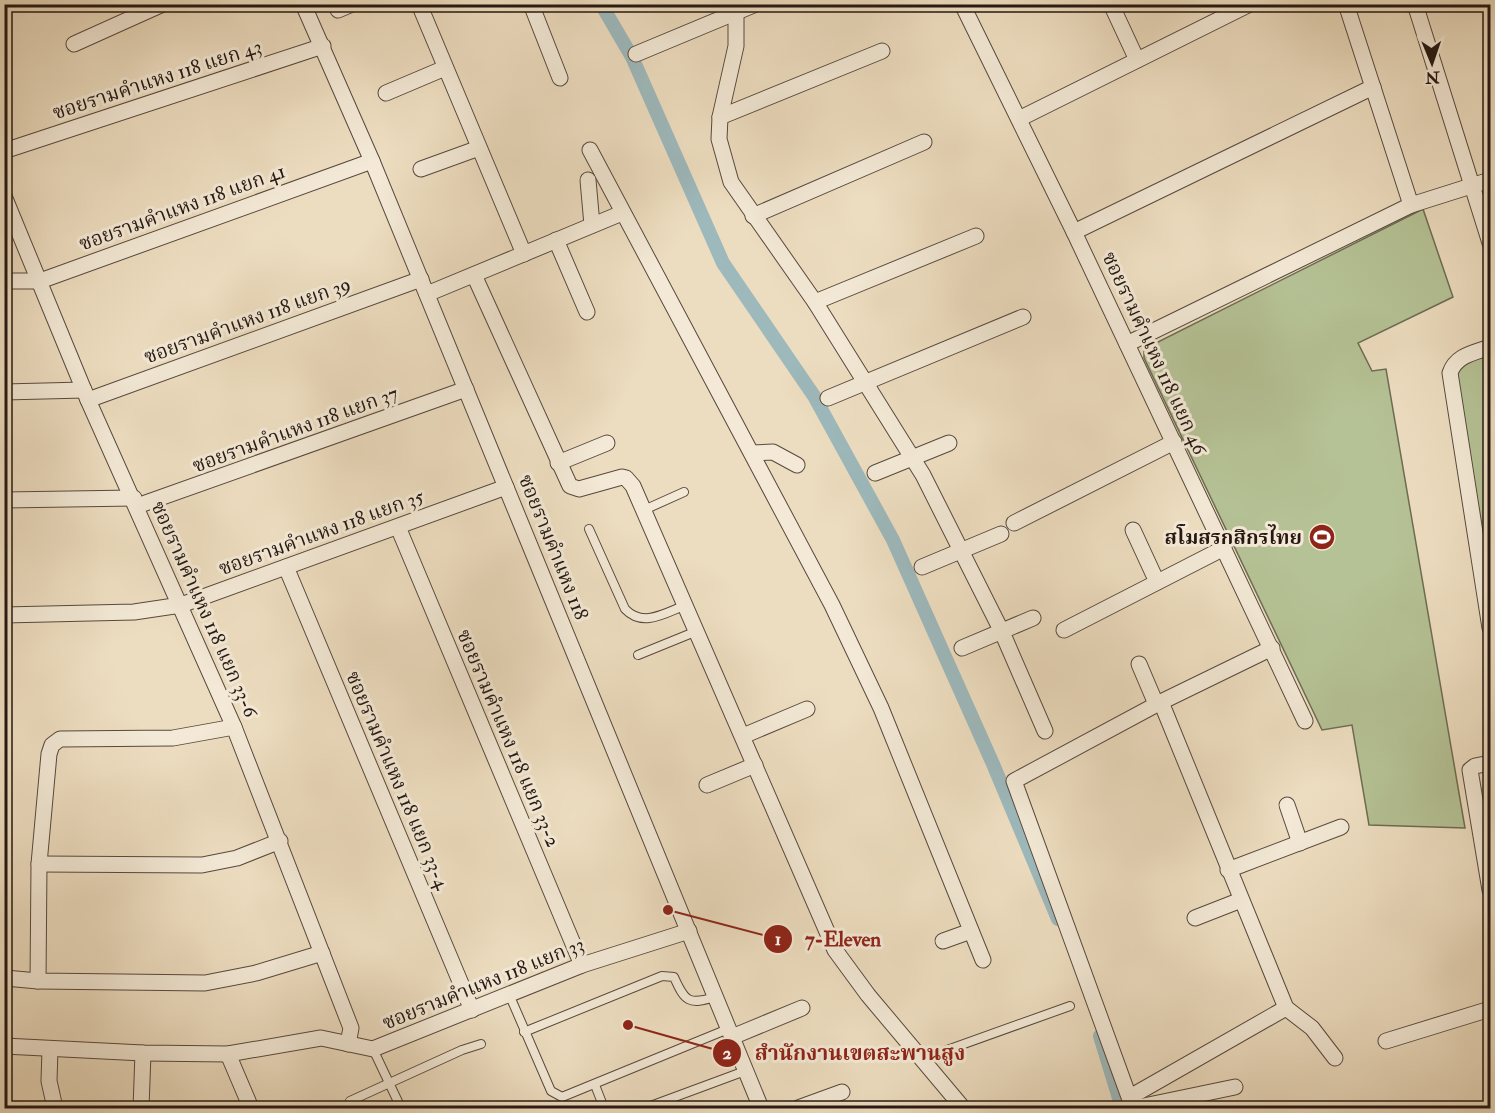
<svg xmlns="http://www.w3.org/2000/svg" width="1495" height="1113" viewBox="0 0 1495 1113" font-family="'IM FELL Double Pica','Noto Serif Thai',serif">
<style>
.green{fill:#b5c295;stroke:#6d6d54;stroke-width:1.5}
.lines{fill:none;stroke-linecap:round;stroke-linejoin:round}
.canal{stroke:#9db9bc;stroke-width:14}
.lane-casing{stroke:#57493e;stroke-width:10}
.street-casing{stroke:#57493e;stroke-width:17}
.lane{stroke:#f3e9d6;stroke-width:8}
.street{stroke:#f3e9d6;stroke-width:15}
.labels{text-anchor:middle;stroke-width:6;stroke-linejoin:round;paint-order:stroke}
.street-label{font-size:20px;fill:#251812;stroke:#f3e9d6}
.poi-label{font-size:20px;font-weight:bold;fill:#251812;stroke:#f3e9d6;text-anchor:end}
.leader{fill:none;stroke:#8f2418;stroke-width:2}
.callout-dot{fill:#8f2418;stroke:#f3e9d6;stroke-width:2}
.mark-label{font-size:18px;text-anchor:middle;font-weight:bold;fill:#fff}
.callout-label{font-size:21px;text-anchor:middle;font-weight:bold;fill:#8f2418;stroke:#f3e9d6;stroke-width:6;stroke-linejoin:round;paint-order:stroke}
</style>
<rect width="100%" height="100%" fill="#edddc0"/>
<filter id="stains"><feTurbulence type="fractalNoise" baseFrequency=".00333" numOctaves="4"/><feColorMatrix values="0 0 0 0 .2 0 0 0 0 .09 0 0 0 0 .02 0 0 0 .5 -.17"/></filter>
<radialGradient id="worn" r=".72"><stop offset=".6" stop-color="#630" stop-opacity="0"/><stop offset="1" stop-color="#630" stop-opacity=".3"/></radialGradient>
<g class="green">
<path d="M1423 209 1453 297 1358 343 1372 371 1386 369 1465 828 1369 825 1352 725 1322 730 1144 358V349Z"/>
<path d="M1490 351V598L1454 377 1459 367Z"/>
</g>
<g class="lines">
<g class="canal">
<path d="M601 4 632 57 723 263 814 396 893 540 993 764 1058 919"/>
<path d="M1100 1036 1122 1108"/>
</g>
<defs>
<g id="lane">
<path d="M644 510 684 492"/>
<path d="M589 529 625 609C643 628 665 613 686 605"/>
<path d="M638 655 697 631"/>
<path d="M509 994 551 1091 562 1097 728 1029"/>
<path d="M524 1032 662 976 674 977C685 1002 689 1005 715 997"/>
<path d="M373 1049 401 1108"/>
<path d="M922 1059 1070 1006"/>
<path d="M595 1085 604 1108"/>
<path d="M350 1101 462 1050 481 1044"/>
<path d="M645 1108 745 1071"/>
</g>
<g id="street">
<path d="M303 4 372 161 761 1108"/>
<path d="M419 4 524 254"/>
<path d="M531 4 560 78"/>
<path d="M736 4V46L720 117 719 139 731 182 815 302 923 475 1002 632 1045 731"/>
<path d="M962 4 1074 232 1305 721"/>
<path d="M1111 4 1137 60"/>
<path d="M1346 4 1411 205"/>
<path d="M1415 4 1490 243"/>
<path d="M338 10 352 4"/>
<path d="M74 44 163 4"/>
<path d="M636 54 756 4"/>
<path d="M386 93 445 68"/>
<path d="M720 117 882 51"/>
<path d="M1019 119 1250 4"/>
<path d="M590 150 832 605 881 708 983 960"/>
<path d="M4 151 323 46"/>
<path d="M421 169 479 148"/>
<path d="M588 180 592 225"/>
<path d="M4 196 88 400 234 727 351 1028 348 1044"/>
<path d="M753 216 924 142"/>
<path d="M1074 232 1373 87"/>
<path d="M556 240 587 312"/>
<path d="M474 275 570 486 579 489 622 477 626 478 633 486 835 950 868 995 963 1108"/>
<path d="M4 281H40L372 161"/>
<path d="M427 294 622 213"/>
<path d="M815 302 976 236"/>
<path d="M1127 344 1411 205 1490 180"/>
<path d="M1490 347C1474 353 1456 355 1450 373L1490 628"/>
<path d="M4 392 84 390"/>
<path d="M828 398 1023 317"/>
<path d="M88 400 421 279"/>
<path d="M752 453 773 452 797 465"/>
<path d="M558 463 607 443"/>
<path d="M875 473 949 443"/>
<path d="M4 500 134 498"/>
<path d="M137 506 466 389"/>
<path d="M1014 523 1174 442"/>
<path d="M398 527 582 965"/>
<path d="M1133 530 1157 582"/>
<path d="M286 567 472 1010"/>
<path d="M922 567 1001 534"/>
<path d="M4 615 134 612 181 605 506 487"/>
<path d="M1064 630 1224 548"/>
<path d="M962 648 1033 618"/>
<path d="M1139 664 1156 704"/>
<path d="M1161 702 1286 1008"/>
<path d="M743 736 807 709"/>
<path d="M1490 763 1475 766 1470 770 1490 890"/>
<path d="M707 785 755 765"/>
<path d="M1287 805 1300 843"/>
<path d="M39 864 202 865 237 858 280 841"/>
<path d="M1228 870 1341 827"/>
<path d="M1195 918 1241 900"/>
<path d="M943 941 971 931"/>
<path d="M5 978 38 981 205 983 256 973 322 953"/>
<path d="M38 981 39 864 49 754 52 745 60 739 173 738 234 727"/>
<path d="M732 1037 802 1008"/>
<path d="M1386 1041 1490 1009"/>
<path d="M4 1046 143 1053 228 1054 321 1038 373 1049 582 965 689 931"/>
<path d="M50 1049 49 1081 55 1108"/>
<path d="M228 1054 251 1108"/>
<path d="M1130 1097 1286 1008 1312 1028 1335 1058"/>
<path d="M141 1108 143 1053"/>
<path d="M798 1108 842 1092"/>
<path d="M1133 1108 1014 781 1161 702 1272 648"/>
<path d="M1134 1108 1235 1087"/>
</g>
</defs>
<use href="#lane" class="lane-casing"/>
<use href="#street" class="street-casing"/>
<use href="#lane" class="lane"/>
<use href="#street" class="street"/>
</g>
<defs>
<symbol id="stadium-disc" viewBox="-11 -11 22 22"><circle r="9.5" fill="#8f2418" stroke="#f3e9d6"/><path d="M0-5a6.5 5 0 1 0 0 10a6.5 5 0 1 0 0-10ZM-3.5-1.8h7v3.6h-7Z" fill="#fff"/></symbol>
</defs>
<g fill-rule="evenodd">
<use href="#stadium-disc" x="1307" y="522" width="30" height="30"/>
</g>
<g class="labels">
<g class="street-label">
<text transform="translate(157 79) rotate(-18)" y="7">ซอยรามคำแหง 118 แยก 43</text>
<text transform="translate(182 207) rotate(-20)" y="7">ซอยรามคำแหง 118 แยก 41</text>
<text transform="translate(247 320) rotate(-20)" y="7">ซอยรามคำแหง 118 แยก 39</text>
<text transform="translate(1155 353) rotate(65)" y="7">ซอยรามคำแหง 118 แยก 46</text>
<text transform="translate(295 429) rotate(-20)" y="7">ซอยรามคำแหง 118 แยก 37</text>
<text transform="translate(321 532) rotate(-20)" y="7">ซอยรามคำแหง 118 แยก 35</text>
<text transform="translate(554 547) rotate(68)" y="7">ซอยรามคำแหง 118</text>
<text transform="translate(205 609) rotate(66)" y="7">ซอยรามคำแหง 118 แยก 33-6</text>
<text transform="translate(509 738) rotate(67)" y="7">ซอยรามคำแหง 118 แยก 33-2</text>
<text transform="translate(398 780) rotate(67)" y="7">ซอยรามคำแหง 118 แยก 33-4</text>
<text transform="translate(483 983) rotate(-22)" y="7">ซอยรามคำแหง 118 แยก 33</text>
</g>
<g class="poi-label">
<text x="1302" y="544">สโมสรกสิกรไทย</text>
</g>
</g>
<path class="leader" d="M668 910L778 939M628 1025L727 1053"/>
<g class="callout-dot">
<circle cx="668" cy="910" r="6"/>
<circle cx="628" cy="1025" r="6"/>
<circle cx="778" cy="939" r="15"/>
<circle cx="727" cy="1053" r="15"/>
</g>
<g class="mark-label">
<text x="778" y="945">1</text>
<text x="727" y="1059">2</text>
</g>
<g class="callout-label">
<text x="843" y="946">7-Eleven</text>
<text x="860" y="1060">สำนักงานเขตสะพานสูง</text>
</g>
<rect width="1495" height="1113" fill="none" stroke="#edddc0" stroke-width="24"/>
<rect x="6" y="6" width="1483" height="1101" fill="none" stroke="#251812" stroke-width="3"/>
<rect x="12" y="12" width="1471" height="1089" fill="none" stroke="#251812" stroke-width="1.5"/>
<g transform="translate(1432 63) rotate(178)" stroke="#f3e9d6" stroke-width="4.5" paint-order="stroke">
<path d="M0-4.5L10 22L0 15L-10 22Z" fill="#251812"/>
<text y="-9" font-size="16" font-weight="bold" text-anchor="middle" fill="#251812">N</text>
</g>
<rect width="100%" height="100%" filter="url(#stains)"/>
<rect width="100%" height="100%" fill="url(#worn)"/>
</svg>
